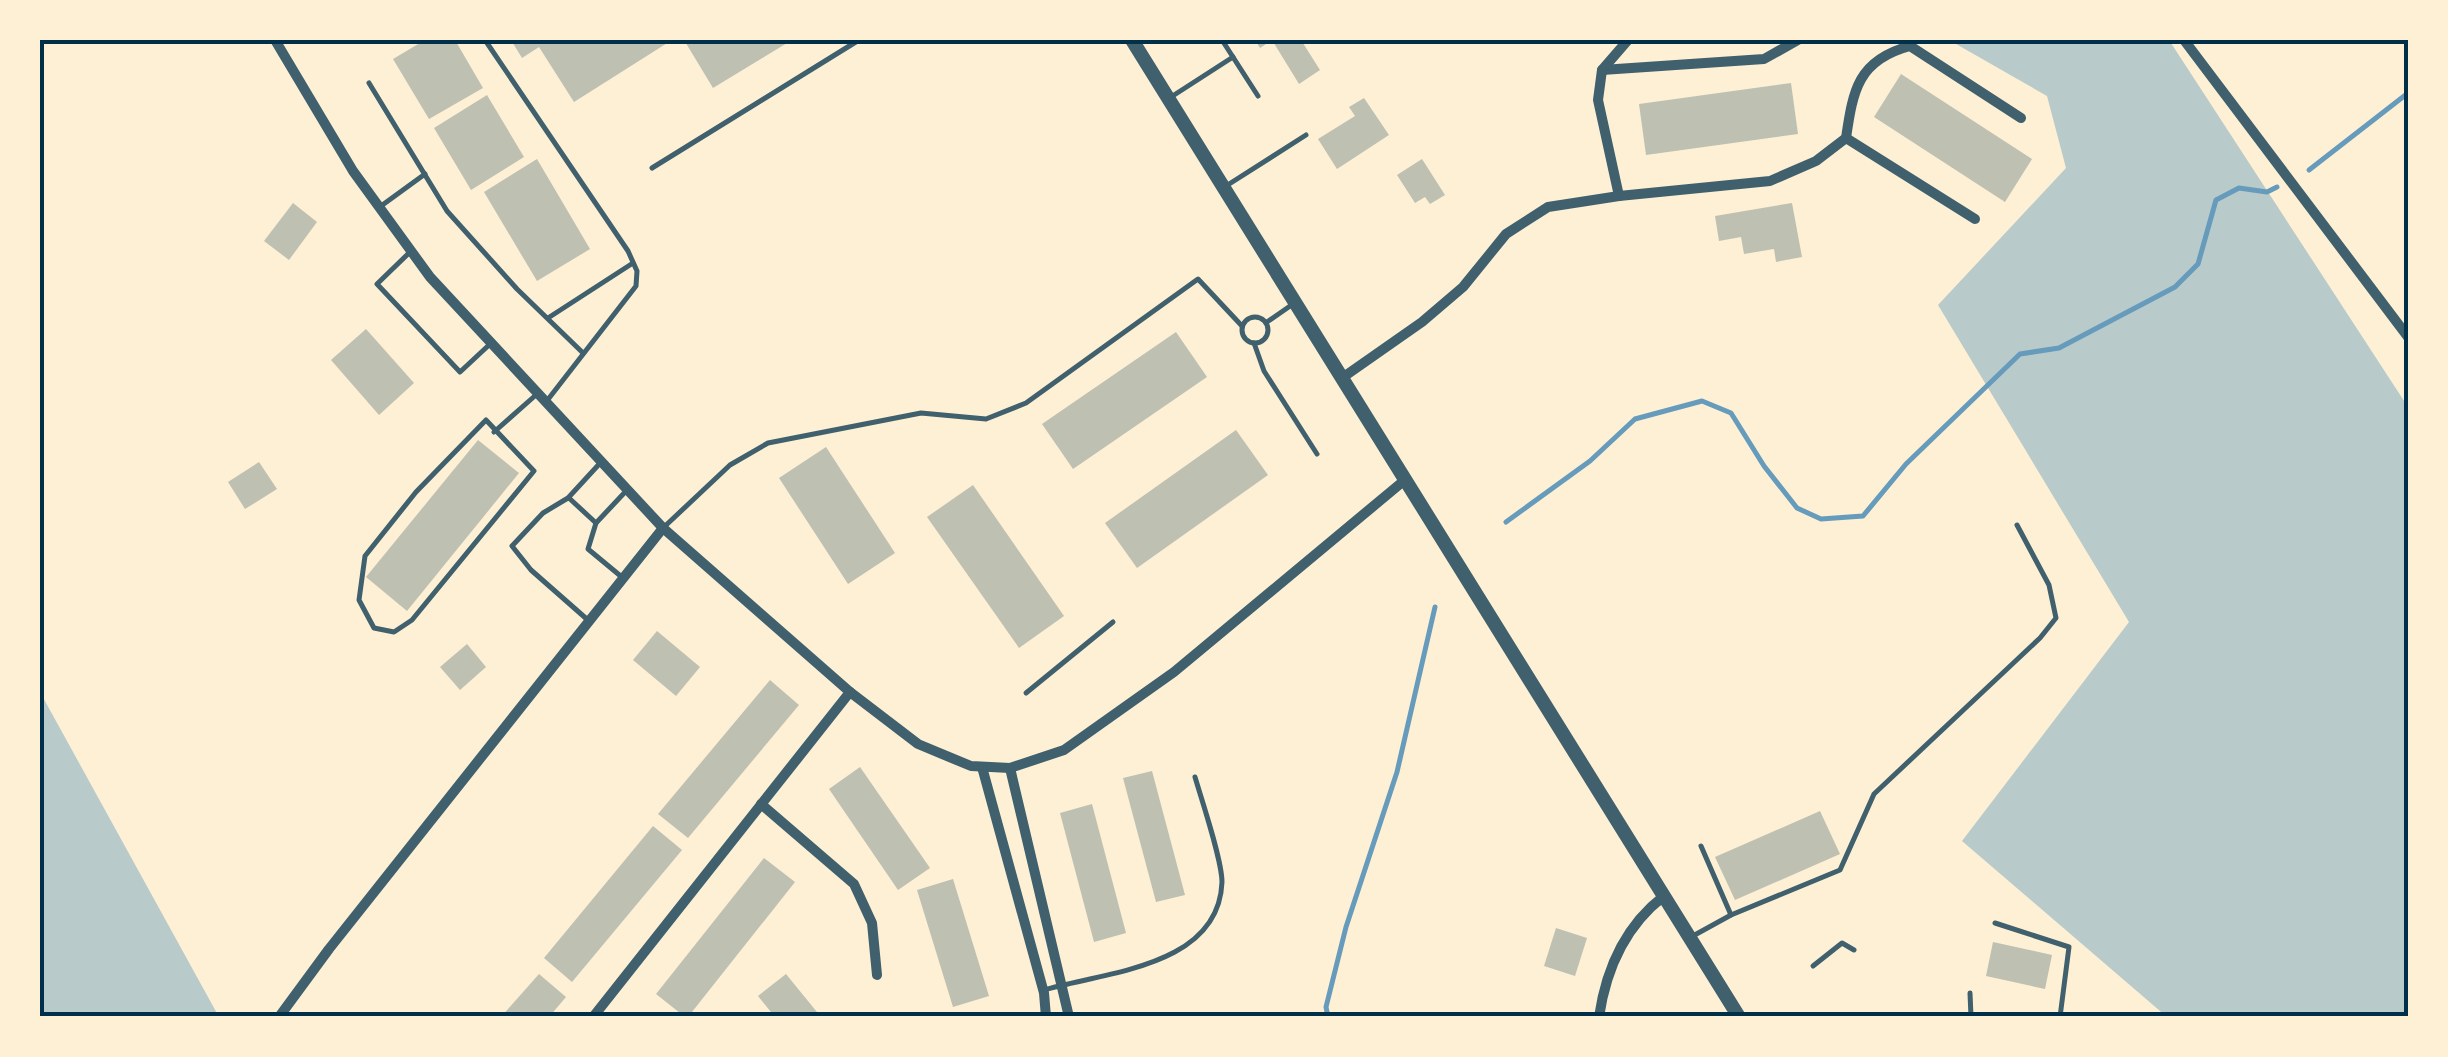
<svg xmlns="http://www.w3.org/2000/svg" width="2448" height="1057" viewBox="0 0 2448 1057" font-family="Mulish,sans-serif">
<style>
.green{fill:#b9caca}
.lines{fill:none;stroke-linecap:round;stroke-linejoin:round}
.stream{stroke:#669bbc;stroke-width:5}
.building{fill:#bec0b2}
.service{stroke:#3f606c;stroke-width:5}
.minor{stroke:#3f606c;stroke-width:10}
.tertiary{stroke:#3f606c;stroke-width:14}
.neatline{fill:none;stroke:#003049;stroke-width:4}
</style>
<rect width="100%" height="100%" fill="#fdf0d5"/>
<g class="green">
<path d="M1949 40H2169L2408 407V1017H2167L1962 841 2129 622 1938 305 2066 168 2047 96Z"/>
<path d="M40 692 219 1017H40Z"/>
</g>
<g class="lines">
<g class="stream">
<path d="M2309 170 2408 93"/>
<path d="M1506 522 1590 461 1635 419 1702 401 1731 413 1764 466 1797 508 1821 519 1863 516 1906 464 2020 354 2059 348 2175 287 2198 264 2216 200 2239 188 2267 192 2277 187"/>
<path d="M1328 1017 1326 1007 1346 927 1397 772 1435 607"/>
</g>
</g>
<g class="building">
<path d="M425 40H455L483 88 429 119 393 59Z"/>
<path d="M511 40H672L574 102 539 47 522 58Z"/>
<path d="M684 40H792L713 88Z"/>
<path d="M1255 40H1301L1320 70 1299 84 1272 40 1260 48Z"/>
<path d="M1901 74 2032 159 2005 202 1874 117Z"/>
<path d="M1791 83 1798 134 1646 155 1639 104Z"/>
<path d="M487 95 524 157 471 190 434 128Z"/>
<path d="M1364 98 1389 135 1337 169 1318 139 1355 116 1349 107Z"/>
<path d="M537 159 590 249 537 281 484 192Z"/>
<path d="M1422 159 1445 195 1430 204 1425 197 1415 203 1397 175Z"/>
<path d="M293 203 317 222 289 260 264 241Z"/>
<path d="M1792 203 1802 257 1776 262 1774 249 1744 254 1741 237 1719 241 1715 216Z"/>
<path d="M366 329 414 383 379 415 331 360Z"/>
<path d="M1176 332 1207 377 1073 469 1042 424Z"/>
<path d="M1236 430 1268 475 1137 568 1105 523Z"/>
<path d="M478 440 519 473 407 611 366 577Z"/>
<path d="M826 447 895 553 848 584 779 478Z"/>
<path d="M259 462 277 489 245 509 228 482Z"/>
<path d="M973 485 1064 616 1019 648 927 517Z"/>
<path d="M657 631 700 667 676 696 633 660Z"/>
<path d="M467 644 486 667 460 690 440 667Z"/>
<path d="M770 680 799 705 688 838 658 814Z"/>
<path d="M860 767 930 868 898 890 829 789Z"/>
<path d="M1152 771 1185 895 1156 902 1123 778Z"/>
<path d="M1092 804 1126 933 1094 942 1060 813Z"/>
<path d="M1820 811 1840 854 1735 900 1715 857Z"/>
<path d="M653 826 682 850 572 982 544 958Z"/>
<path d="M764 858 795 882 688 1017H685L656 994Z"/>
<path d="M953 879 989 996 953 1007 917 890Z"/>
<path d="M1556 928 1587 938 1575 976 1544 966Z"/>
<path d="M1993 942 2052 955 2045 989 1986 976Z"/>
<path d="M539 974 566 997 549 1017H501Z"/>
<path d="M786 974 821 1017H775L758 996Z"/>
</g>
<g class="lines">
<g class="service">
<path d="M485 40 628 251 637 271 636 286 546 402"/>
<path d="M1222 40 1258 96"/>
<path d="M369 83 447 211 517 289 582 352"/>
<path d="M1171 97 1233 57"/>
<path d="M652 168 859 40"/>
<path d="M1226 186 1306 135"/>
<path d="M381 206 425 174"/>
<path d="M410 252 377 284 460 372 489 345"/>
<circle cx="1255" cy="330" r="13"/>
<path d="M548 318 633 263"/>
<path d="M1267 322 1293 304"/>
<path d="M1254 343 1264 371 1317 454"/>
<path d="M486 420 534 471 412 620 394 632 374 628 359 600 365 556 416 492Z"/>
<path d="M494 432 537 394"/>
<path d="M569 498 596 523"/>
<path d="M663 528 730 465 768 443 921 413 986 419 1026 403 1198 279 1242 326"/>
<path d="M623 578 588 549 596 523 627 490"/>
<path d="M589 621 531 570 512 546 543 513 568 498 602 461"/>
<path d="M1026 693 1113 622"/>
<path d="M1701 846 1731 915"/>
<path d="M1995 923 2069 947 2060 1017"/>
<path d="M1691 937 1731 915 1840 870 1874 794 2040 638 2056 618 2049 585 2017 525"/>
<path d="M1813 966 1842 943 1854 950"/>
<path d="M1044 990C1105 972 1219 967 1222 882 1222 860 1202 801 1195 777"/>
<path d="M1970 993 1971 1017"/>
</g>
<g class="minor">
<path d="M275 40 353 171 430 277 663 528 850 692 918 744 971 766 1010 768 1064 750 1174 672 1406 479"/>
<path d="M2184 40 2408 337"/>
<path d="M1602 70 1764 59 1798 40"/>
<path d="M1846 138 1975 219"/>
<path d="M1619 196 1598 100 1602 70 1628 40"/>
<path d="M1342 378 1422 322 1463 287 1506 234 1548 207 1619 196 1770 181 1816 161 1846 138C1853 90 1858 60 1910 46L2021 118"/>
<path d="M982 767 1044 993 1046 1017"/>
<path d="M1010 768 1069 1017"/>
<path d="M761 804 854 884 872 923 877 975"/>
<path d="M279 1017 329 949 663 528"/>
<path d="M593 1017 850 692"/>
<path d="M1599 1017C1606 969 1625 926 1664 896"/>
</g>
<path class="tertiary" d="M1132 40 1739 1017"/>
</g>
<rect width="2448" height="1057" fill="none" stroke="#fdf0d5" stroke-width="85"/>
<rect x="42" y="42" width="2364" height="972" class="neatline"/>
</svg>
